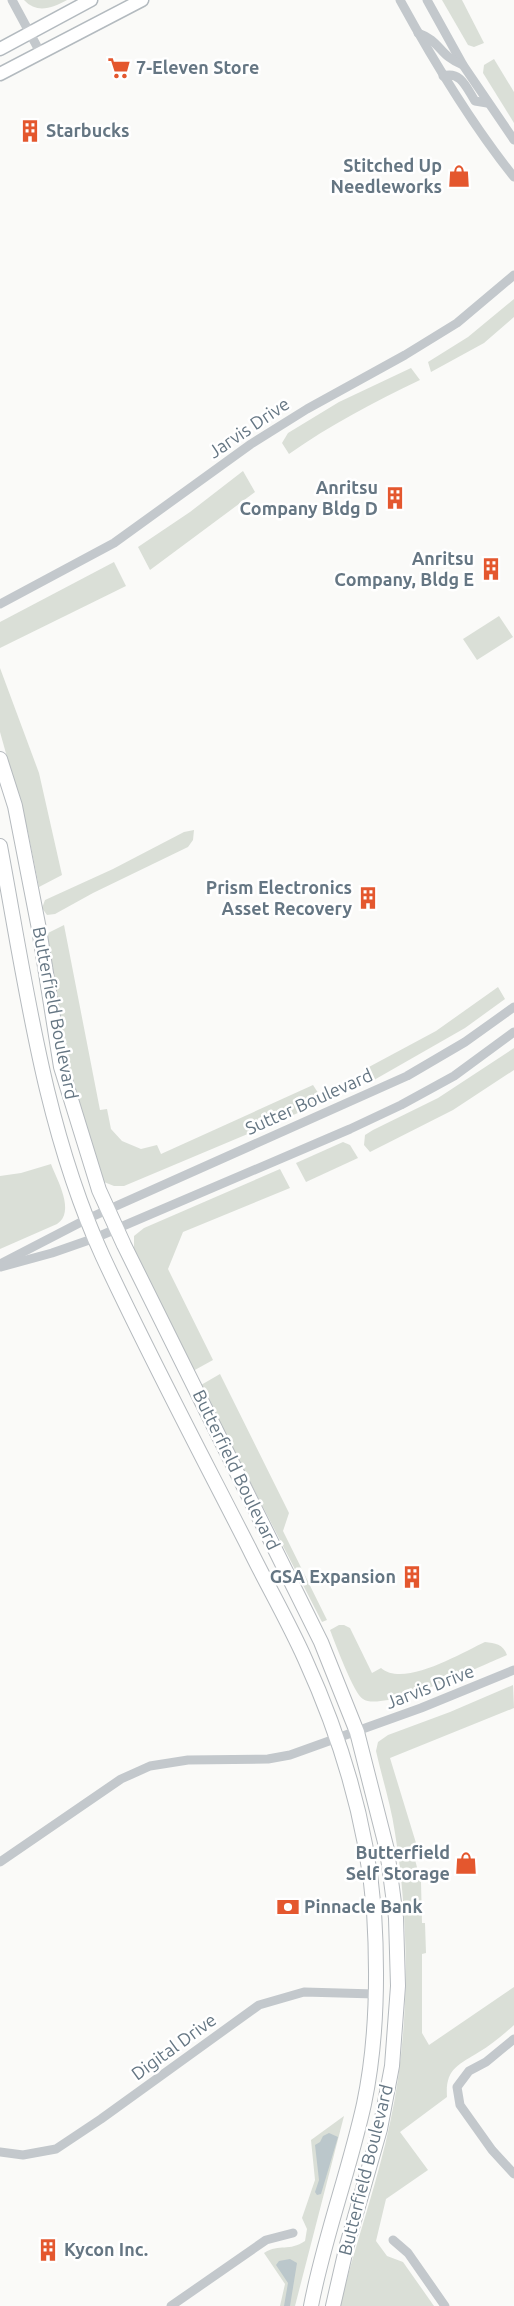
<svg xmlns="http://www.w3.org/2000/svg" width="514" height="2306" viewBox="0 0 514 2306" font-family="Ubuntu,sans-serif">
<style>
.green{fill:#dadfd7}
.water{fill:#bbc7cb}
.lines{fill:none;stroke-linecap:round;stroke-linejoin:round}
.secondary-casing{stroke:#b3babf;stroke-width:15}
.primary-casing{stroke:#b5babe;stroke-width:16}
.minor{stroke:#c3c8cc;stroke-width:9}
.secondary{stroke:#fff;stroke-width:12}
.primary{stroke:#fff;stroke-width:14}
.labels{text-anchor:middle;stroke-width:5;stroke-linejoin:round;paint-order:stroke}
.poi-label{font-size:18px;font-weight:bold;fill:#657683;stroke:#fff;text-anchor:end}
.street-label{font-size:18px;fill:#657683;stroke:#fff}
</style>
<rect width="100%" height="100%" fill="#fafaf8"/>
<g class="green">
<path d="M24 0H67C52 8 37 14 24 0Z"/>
<path d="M442 0H462L484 43 474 47 468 45Z"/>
<path d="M494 59 514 92V123L483 73 484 65Z"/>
<path d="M514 299V317L484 343 431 372 428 362 468 337Z"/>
<path d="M411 368 420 380C374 402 330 425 289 454L282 443 288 433 339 402Z"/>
<path d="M243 471 255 492 150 570 138 547 190 512Z"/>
<path d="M114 562 126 586 0 648V622Z"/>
<path d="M499 616 513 637 477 660 463 639Z"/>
<path d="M0 668 39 773 62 875 39 887 28 832 0 732Z"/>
<path d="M194 830 193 840 188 847 93 893 55 914 47 915 42 908 45 900 113 869 184 832Z"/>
<path d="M64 925 100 1110 107 1109 111 1129 122 1141 141 1149 157 1145 161 1154 313 1085 324 1102 124 1186H114L104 1182 75 1097 58 1013 46 934Z"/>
<path d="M498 987 505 999 465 1028 374 1080 367 1068 436 1031Z"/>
<path d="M514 1048V1070L453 1110 370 1152 364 1145 365 1135 373 1130 438 1098Z"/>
<path d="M343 1142 350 1145 358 1158 306 1182 296 1163Z"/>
<path d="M51 1164C57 1180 76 1212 57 1224L0 1249V1176L21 1173Z"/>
<path d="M280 1169 290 1188 183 1232 168 1269 213 1360 193 1371 134 1249V1236L144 1228Z"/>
<path d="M220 1374 289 1513 283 1531 327 1620 322 1622 203 1390 201 1385Z"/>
<path d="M339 1625H344L350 1628 372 1673 381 1668C404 1688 461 1653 485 1642 495 1643 503 1644 507 1655 483 1665 383 1713 363 1699 354 1694 335 1643 330 1630Z"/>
<path d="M513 1685 514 1708 390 1758 416 1843 411 1845 421 1882 422 1923H425L426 1953 422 1954V2033L429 2045 514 1987V2025C503 2035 491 2045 479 2052 458 2065 445 2069 447 2097L400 2132 428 2170 386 2199 376 2241 387 2256 403 2262 434 2306H340C355 2244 377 2185 390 2123 410 2032 410 1925 395 1833 391 1805 382 1778 376 1751L378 1742 388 1735 450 1712Z"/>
<path d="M344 2116 295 2306H280L285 2284 264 2253C280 2243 289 2252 305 2241L307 2229 302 2218 315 2180 311 2140Z"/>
</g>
<g class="water">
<path d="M329 2133 338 2137 321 2194 317 2195 315 2192 319 2180 315 2145 320 2142 323 2136Z"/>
<path d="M290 2259 297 2263 290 2306H284L288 2283 276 2265 279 2261Z"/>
</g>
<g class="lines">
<defs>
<g id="secondary">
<path d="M0 49 91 0"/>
<path d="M0 74 142 0"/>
</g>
<g id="primary">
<path d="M0 759 15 806 39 929 61 1067 99 1190 124 1245 321 1642 357 1732 387 1850 396 1918 398 1986 392 2066 380 2129 347 2245 333 2306"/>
<path d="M0 846C26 985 44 1128 103 1257 149 1356 200 1452 249 1548 267 1585 288 1621 305 1659 341 1738 367 1824 374 1911 378 1975 377 2042 364 2104 349 2172 324 2238 311 2306"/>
</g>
</defs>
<use href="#secondary" class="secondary-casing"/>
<use href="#primary" class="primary-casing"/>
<g class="minor">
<path d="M12 0 40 52"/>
<path d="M400 0C434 62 470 122 514 177"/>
<path d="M427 0 463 65 514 140"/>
<path d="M418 33C441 41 439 56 463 65"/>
<path d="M443 76C461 71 466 87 475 101L487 103"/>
<path d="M0 604 114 543 251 444 307 409 405 355 457 323 514 275"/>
<path d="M0 1264 87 1219 407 1076 465 1042 514 1007"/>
<path d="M1 1267 52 1253 95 1238 350 1129 401 1105 454 1076 514 1032"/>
<path d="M0 1862 121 1779 150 1766 188 1760 268 1759 290 1755 421 1708 514 1670"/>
<path d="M514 2039 486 2062 469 2071 457 2087 460 2105 492 2150 514 2174"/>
<path d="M0 2152 23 2155 56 2149 101 2119 259 2005 304 1992 375 1994"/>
<path d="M393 2240 408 2253 445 2306"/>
<path d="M171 2306 266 2240 293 2233"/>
</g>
<use href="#secondary" class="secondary"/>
<use href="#primary" class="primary"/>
</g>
<defs>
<symbol id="supermarket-bare" viewBox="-9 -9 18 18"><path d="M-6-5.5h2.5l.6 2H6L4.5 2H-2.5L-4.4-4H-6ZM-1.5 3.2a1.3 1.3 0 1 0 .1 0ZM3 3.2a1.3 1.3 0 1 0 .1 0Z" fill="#e4572e" stroke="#fff" stroke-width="2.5" paint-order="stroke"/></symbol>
<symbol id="building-bare" viewBox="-9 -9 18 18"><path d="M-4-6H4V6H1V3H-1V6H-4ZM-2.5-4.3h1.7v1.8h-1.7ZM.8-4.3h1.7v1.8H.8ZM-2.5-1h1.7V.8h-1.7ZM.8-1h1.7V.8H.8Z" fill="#e4572e" stroke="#fff" stroke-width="2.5" paint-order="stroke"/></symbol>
<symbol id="shop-bare" viewBox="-9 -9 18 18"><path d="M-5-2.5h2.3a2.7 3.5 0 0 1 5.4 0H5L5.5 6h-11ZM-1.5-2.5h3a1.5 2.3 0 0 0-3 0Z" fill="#e4572e" stroke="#fff" stroke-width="2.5" paint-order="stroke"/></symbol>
<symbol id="bank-bare" viewBox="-9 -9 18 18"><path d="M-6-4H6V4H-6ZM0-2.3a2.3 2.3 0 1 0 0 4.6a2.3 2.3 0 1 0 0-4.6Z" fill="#e4572e" stroke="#fff" stroke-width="2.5" paint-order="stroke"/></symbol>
</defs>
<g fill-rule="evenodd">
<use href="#supermarket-bare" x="103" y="52" width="32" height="32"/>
<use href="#building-bare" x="14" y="115" width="32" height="32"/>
<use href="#shop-bare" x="443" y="160" width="32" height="32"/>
<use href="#building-bare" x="379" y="482" width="32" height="32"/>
<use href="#building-bare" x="475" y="553" width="32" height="32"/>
<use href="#building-bare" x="352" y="882" width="32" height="32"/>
<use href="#building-bare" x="396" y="1561" width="32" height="32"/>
<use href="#shop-bare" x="450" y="1847" width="32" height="32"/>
<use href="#bank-bare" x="272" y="1891" width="32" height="32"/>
<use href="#building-bare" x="32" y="2234" width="32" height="32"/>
</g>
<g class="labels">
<g class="poi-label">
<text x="136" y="74" text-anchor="start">7-Eleven Store</text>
<text x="46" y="137" text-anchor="start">Starbucks</text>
<text x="442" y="172">Stitched Up<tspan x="442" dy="21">Needleworks</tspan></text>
<text x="378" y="494">Anritsu<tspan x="378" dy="21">Company Bldg D</tspan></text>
<text x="474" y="565">Anritsu<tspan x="474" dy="21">Company, Bldg E</tspan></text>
<text x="352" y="894">Prism Electronics<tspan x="352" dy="21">Asset Recovery</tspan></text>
<text x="396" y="1583">GSA Expansion</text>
<text x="450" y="1859">Butterfield<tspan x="450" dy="21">Self Storage</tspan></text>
<text x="304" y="1913" text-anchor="start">Pinnacle Bank</text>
<text x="64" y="2256" text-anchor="start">Kycon Inc.</text>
</g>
<g class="street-label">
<text transform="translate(249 428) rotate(-34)" y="6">Jarvis Drive</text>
<text transform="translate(55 1013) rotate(79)" y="6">Butterfield Boulevard</text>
<text transform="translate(309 1102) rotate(-24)" y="6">Sutter Boulevard</text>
<text transform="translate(236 1470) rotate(64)" y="6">Butterfield Boulevard</text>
<text transform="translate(430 1687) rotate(-21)" y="6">Jarvis Drive</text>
<text transform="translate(174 2047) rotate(-36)" y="6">Digital Drive</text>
<text transform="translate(366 2170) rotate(-76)" y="6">Butterfield Boulevard</text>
</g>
</g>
</svg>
